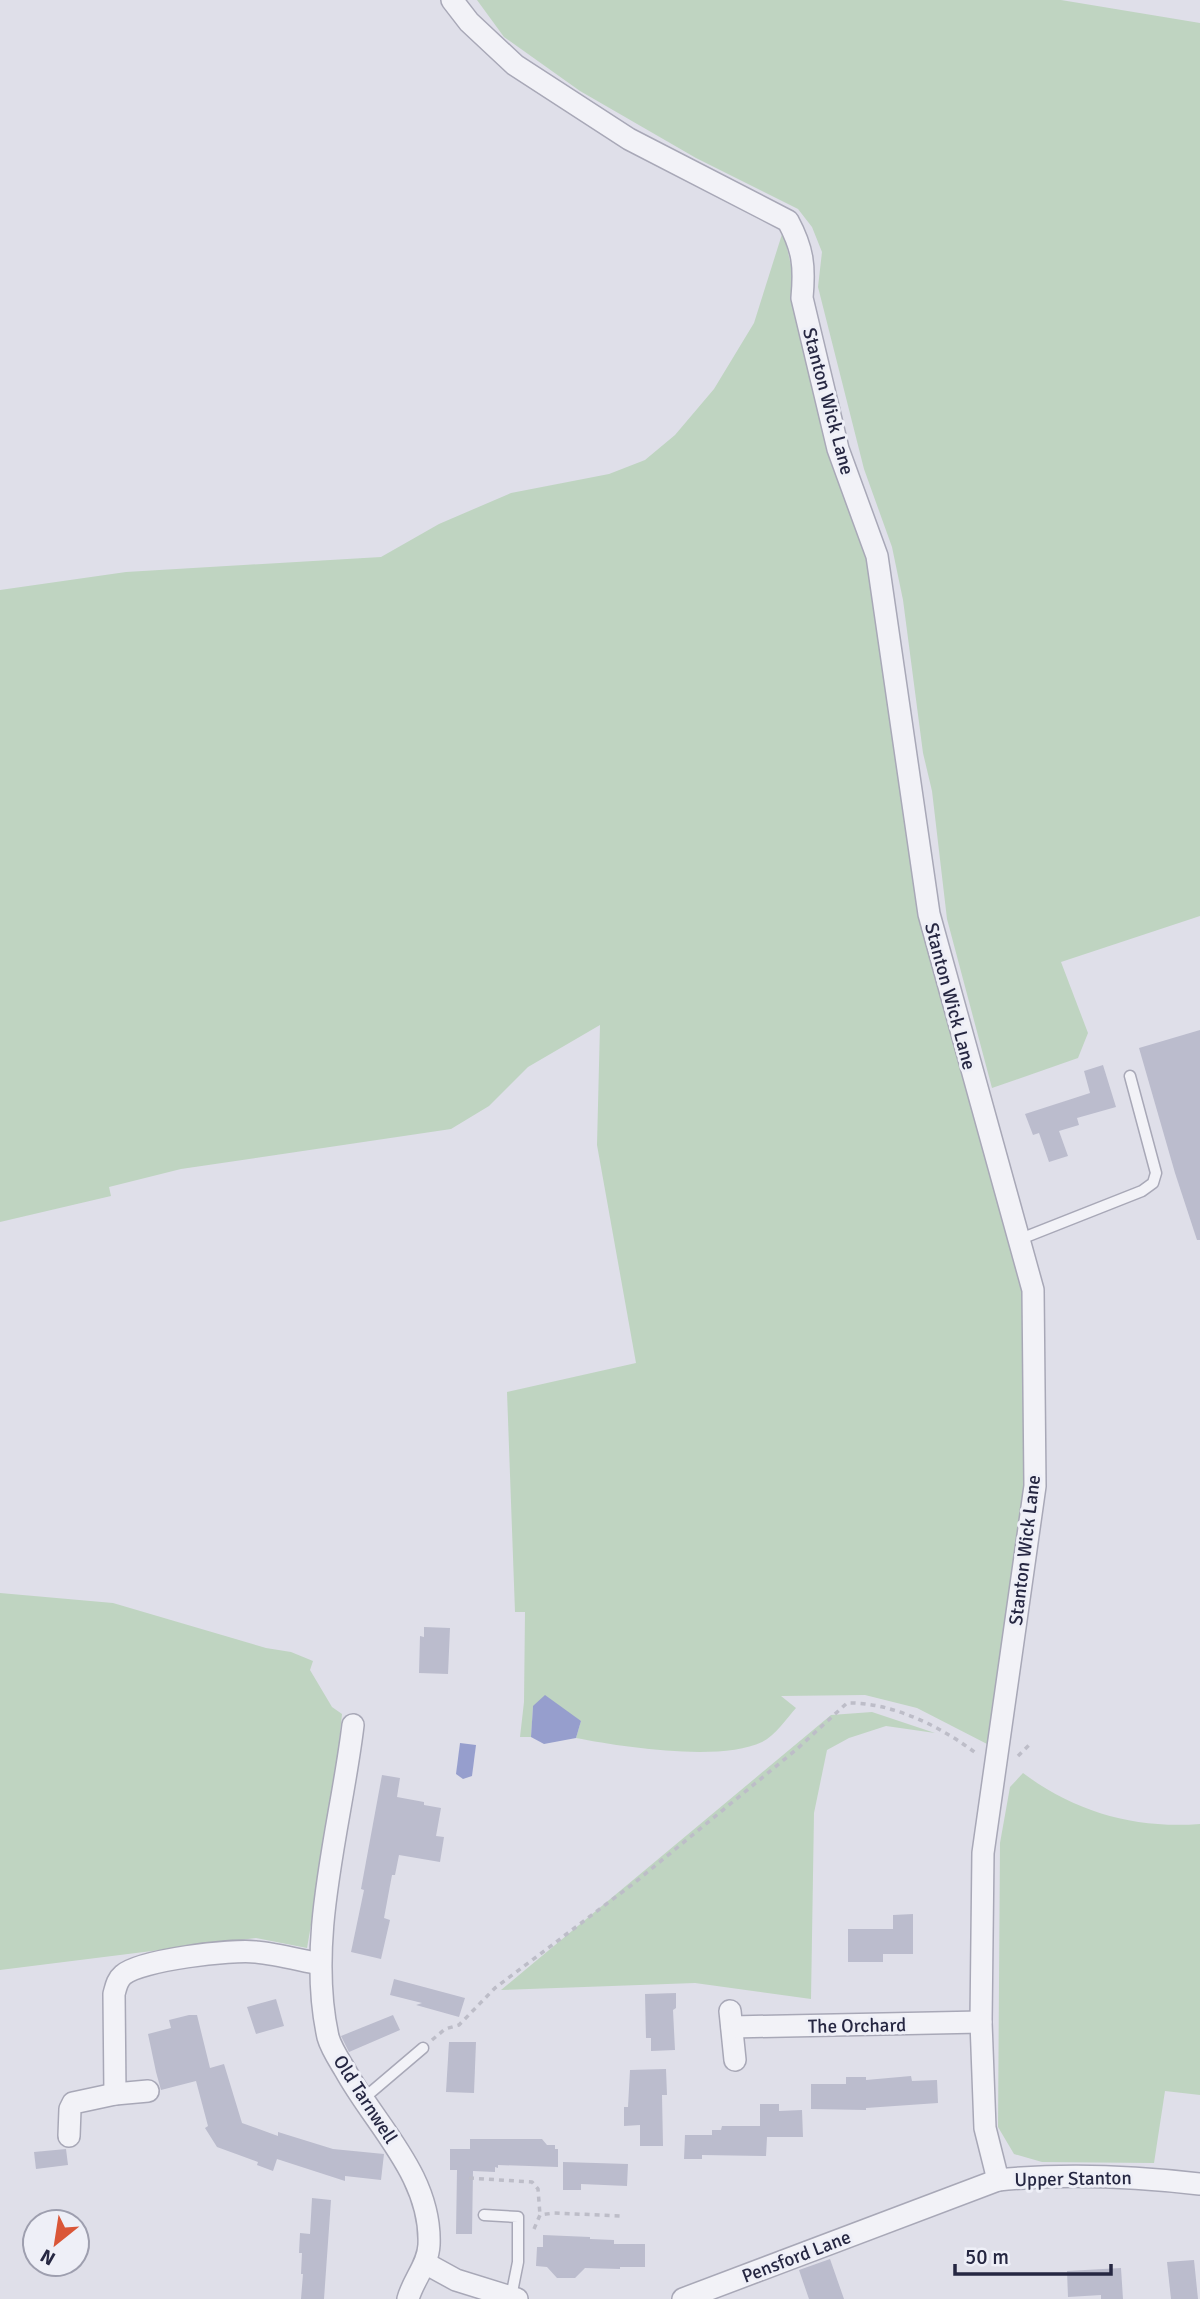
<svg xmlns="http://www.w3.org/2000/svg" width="1200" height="2299" viewBox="0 0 1200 2299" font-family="Signika,sans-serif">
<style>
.green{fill:#bfd4c1}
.water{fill:#969ecd}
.building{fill:#bbbccd}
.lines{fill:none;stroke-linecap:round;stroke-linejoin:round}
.service-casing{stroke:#a8a8b7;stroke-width:13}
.minor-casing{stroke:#a8a8b7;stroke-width:24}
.path{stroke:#bdbdc8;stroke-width:3.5;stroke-dasharray:5 5;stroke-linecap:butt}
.service{stroke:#f2f2f7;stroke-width:10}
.minor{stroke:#f2f2f7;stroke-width:21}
.labels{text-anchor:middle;stroke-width:6;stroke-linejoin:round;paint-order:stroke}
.street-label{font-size:19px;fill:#262742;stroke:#eeeff7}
</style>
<rect width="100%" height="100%" fill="#dfdfe9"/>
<g class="green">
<path d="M477 0H1061L1200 23V916L1061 962 1088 1033 1078 1058 992 1088 947 919 932 791 923 753 903 600 892 547 864 469 818 287 822 252 812 227 798 209 696 158 580 91 504 37Z"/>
<path d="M783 231 793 274 798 317 873 569 920 924 996 1191 1024 1298 1025 1484 989 1745 917 1708 865 1695 781 1696 796 1708C787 1718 775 1736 762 1742 721 1762 622 1747 576 1738L581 1721 533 1706 531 1737H520L524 1702 525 1612H515L507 1392 636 1363 597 1145 600 1025 528 1067 489 1106 451 1129 181 1169 109 1187 111 1196 0 1222V590L126 572 381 557 439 524 511 493 609 474 645 460 675 435 714 389 754 323Z"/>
<path d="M0 1593 113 1603 266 1648 291 1652 313 1661 310 1670 332 1707 342 1714 334 1792 307 1948 256 1938 0 1970Z"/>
<path d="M872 1712 935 1733 886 1726 849 1738 827 1750 814 1813 811 1999 695 1983 501 1990 831 1715Z"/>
<path d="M1023 1773C1075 1812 1135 1829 1200 1824V2095L1165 2091 1154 2163 1042 2162 1014 2154 998 2127 1000 1843 1010 1787Z"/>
</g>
<g class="water">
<path d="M545 1695 581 1721 576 1738 544 1744 531 1737 533 1706Z"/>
<path d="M460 1743 476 1745 472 1776 463 1779 456 1774Z"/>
</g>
<g class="building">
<path d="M1200 1030V1240H1197L1175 1173 1139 1048Z"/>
<path d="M1103 1065 1116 1107 1077 1118 1079 1125 1059 1131 1068 1156 1049 1162 1039 1133 1033 1135 1025 1114 1090 1093 1084 1071Z"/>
<path d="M424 1627 450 1628 448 1674 419 1673 420 1636 424 1637Z"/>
<path d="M382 1775 400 1778 397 1797 424 1802V1805L441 1808 436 1836 444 1837 440 1862 399 1855 395 1875H392L384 1918 390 1920 381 1959 351 1952 364 1890 361 1889Z"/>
<path d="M913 1914V1954H883V1962H848V1929H893V1915Z"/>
<path d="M394 1979 465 1998 459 2017 416 2005 422 2003 390 1995Z"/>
<path d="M676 1993V2008L673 2010 675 2050 651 2051V2038H646L645 1994Z"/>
<path d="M276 1999 284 2026 256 2034 247 2007Z"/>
<path d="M189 2015H197L210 2068 224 2064 242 2123 278 2136V2132L333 2149 384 2154 381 2180 345 2176V2181L277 2159 273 2171 257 2165 258 2162 217 2147 205 2128 208 2126 196 2081 161 2090 156 2072 148 2034 171 2028 169 2020Z"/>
<path d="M393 2015 400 2030 349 2052 341 2036Z"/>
<path d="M449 2042H476L474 2093 446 2092Z"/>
<path d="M666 2069 667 2095H662L663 2146H640V2125L624 2126V2107H628L630 2070Z"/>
<path d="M911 2076 912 2081 937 2080 938 2103 866 2108V2110L811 2109V2084H846V2077H866V2080Z"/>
<path d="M760 2104H779V2111L802 2110 803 2137H767L766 2156 702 2155V2159H684L685 2135H712V2130H721L722 2126H760Z"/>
<path d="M470 2139H542L547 2145H555V2149H558V2167L498 2165V2168L495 2167V2172L473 2171 472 2234H456L457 2170H450V2149H470Z"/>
<path d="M66 2149 68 2165 36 2169 34 2152Z"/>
<path d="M563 2162 628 2164 627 2186 581 2184V2190H563Z"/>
<path d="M312 2198 331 2200 324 2299H301L303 2274H301L302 2253H299L300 2233 310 2234Z"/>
<path d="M543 2235 590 2237V2239L614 2240V2244H645V2267H620V2269L585 2268 575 2278H557L547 2267 536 2266 537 2247H543Z"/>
<path d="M830 2259 844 2299H809L799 2270Z"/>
<path d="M1194 2260 1198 2299H1171L1167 2262Z"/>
<path d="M1121 2268 1123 2299H1101V2295L1068 2297 1067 2271Z"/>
</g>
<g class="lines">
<defs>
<g id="service">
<path d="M1018 1240 1142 1191 1153 1183 1156 1173 1130 1076"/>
<path d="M363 2099 423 2048"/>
<path d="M484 2215 518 2217V2262L511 2297"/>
</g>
<g id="minor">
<path d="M452 0 469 22 515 65 629 139 788 221C803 249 805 266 802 298L838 449 877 556 929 914 1033 1290 1035 1486 983 1853 981 2022 985 2128 998 2180"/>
<path d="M353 1725C341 1826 306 1937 328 2037 331 2048 339 2060 345 2070 375 2125 432 2176 429 2245 428 2265 413 2280 408 2299"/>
<path d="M730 2011 735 2060"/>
<path d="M732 2027 981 2022"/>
<path d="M115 2094 114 1994C116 1987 117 1980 123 1975 140 1960 232 1949 256 1952 277 1954 299 1960 320 1964"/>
<path d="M69 2136 70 2109 73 2103 115 2094 148 2091"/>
<path d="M425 2263 456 2280 517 2299"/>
<path d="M683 2299 998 2180C1065 2173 1133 2176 1200 2184"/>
</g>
</defs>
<use href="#service" class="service-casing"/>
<use href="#minor" class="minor-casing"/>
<g class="path">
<path d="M1018 1756 1032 1742"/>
<path d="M432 2040 445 2029 459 2025 495 1988 633 1884 797 1749 847 1703C892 1702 942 1727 977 1754"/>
<path d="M469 2178 532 2182 538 2189 540 2215"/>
<path d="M534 2229 540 2215 554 2213 622 2216"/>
</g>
<use href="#service" class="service"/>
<use href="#minor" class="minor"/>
</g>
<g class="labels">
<g class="street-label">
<text transform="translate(829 401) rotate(75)" y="7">Stanton Wick Lane</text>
<text transform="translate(951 996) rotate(75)" y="7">Stanton Wick Lane</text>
<text transform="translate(1024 1550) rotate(-83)" y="7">Stanton Wick Lane</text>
<text transform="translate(857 2025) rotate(-1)" y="7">The Orchard</text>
<text transform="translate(366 2099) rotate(57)" y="7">Old Tarnwell</text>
<text transform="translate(1073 2178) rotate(-1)" y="7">Upper Stanton</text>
<text transform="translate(796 2256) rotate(-21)" y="7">Pensford Lane</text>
</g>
</g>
<g transform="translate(56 2243) rotate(210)"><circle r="33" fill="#eeeff7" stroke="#9e9faf" stroke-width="2"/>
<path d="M0-5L12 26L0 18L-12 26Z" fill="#da5638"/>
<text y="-10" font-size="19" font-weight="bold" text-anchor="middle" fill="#262742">N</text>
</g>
<path d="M955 2264v10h156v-10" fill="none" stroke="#262742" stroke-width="3.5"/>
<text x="965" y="2264" font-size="21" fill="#262742" stroke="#eeeff7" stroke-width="5" paint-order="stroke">50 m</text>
</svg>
